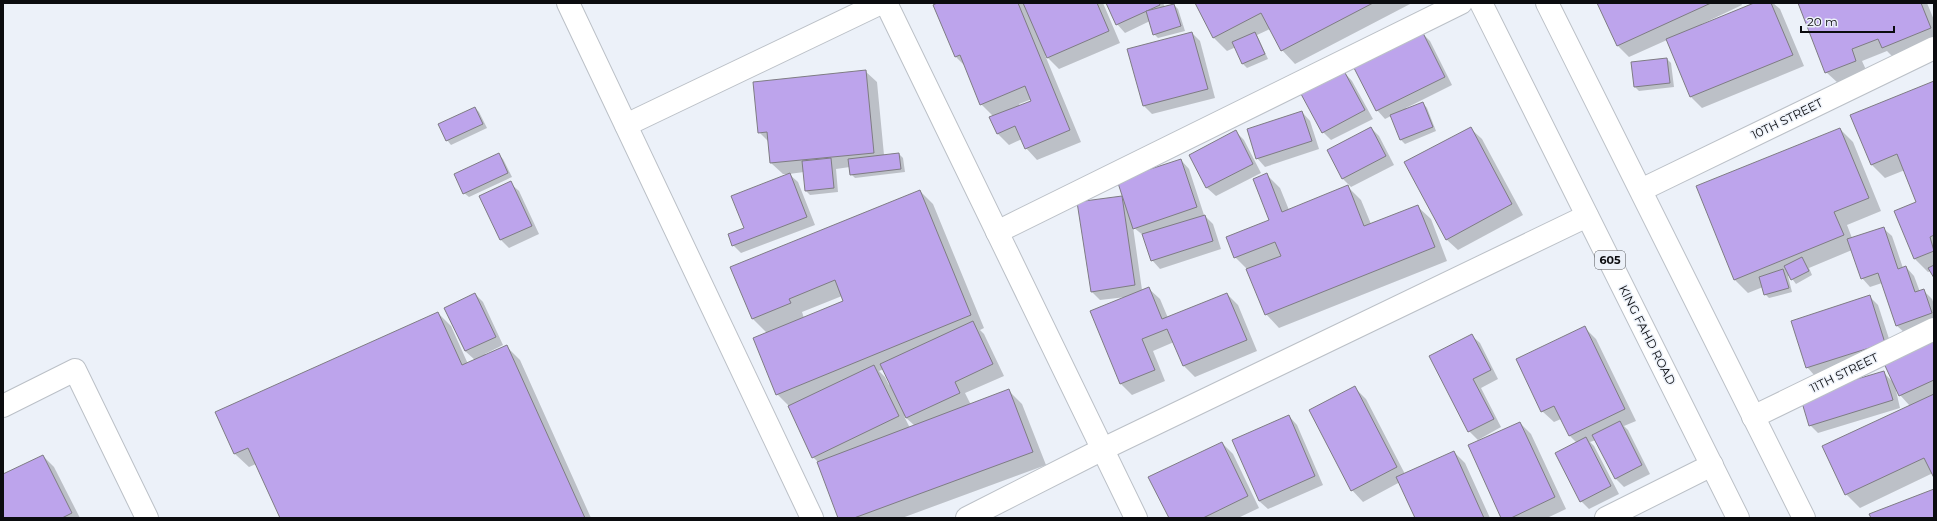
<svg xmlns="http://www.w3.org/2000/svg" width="1937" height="521" viewBox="0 0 1937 521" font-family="Montserrat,sans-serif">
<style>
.shadow{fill:#0003;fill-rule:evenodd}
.building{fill:#bda4ec;stroke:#7e7c83}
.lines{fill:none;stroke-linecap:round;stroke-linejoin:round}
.minor-casing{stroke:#bbc0c7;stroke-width:24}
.motorway-casing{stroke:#bbc0c7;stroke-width:24}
.minor{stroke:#fff;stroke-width:22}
.motorway{stroke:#fff;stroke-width:22}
.labels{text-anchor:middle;stroke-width:3;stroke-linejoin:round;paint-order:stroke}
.shield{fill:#ecf1f9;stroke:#4e5155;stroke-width:1}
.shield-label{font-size:11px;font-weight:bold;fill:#0b0c0f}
.street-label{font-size:12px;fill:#0b0c0f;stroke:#ecf1f9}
</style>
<rect width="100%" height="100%" fill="#ecf1f9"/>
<g class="shadow">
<path d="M939 3H1103L1120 43 1059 69 1045 55 1081 142 1037 160 1026 148 1022 139 1009 145 997 133 994 117 981 104 965 66 956 57ZM1032 99V101L1020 106 1019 104Z"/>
<path d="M1107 3H1163L1165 7 1174 5 1178 9 1185 31 1158 38 1154 34 1150 21 1125 33 1117 24Z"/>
<path d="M1196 3H1412L1295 64 1282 50 1270 29 1257 35 1268 59 1247 68 1243 64 1236 47 1227 51 1214 38Z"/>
<path d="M1598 3H1741L1742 5 1702 24 1703 25 1756 3H1773L1780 9 1804 66 1702 108 1691 97 1667 40 1629 57 1618 46Z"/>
<path d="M1799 3H1927L1934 20V43L1894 58 1887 51 1862 61 1867 72 1838 83 1826 72Z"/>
<path d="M1421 32 1430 41 1452 85 1406 108 1407 110 1423 103 1427 108 1436 131 1405 144 1401 140 1391 116 1385 119 1377 110Z"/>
<path d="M1192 33 1200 41 1215 98 1152 114 1144 106 1129 49Z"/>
<path d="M1667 59 1671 63 1674 87 1639 91 1635 87Z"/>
<path d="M865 71 877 82 884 155 899 154 903 158 905 172 855 178 851 174 850 167 836 169 838 192 810 195 806 191 804 172 789 174 798 182 815 225 741 253 733 245 788 174H783L771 163 769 142 759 132Z"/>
<path d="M1344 72 1352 81 1373 119 1331 140 1323 132Z"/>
<path d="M1934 82V276L1931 271 1928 272 1915 259 1896 211 1918 202 1905 170 1885 178 1872 165Z"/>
<path d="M475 108 479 112 487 128 451 145 447 140Z"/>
<path d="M1302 112 1310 121 1319 149 1265 167 1257 158Z"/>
<path d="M1371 128 1379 136 1394 165 1351 187 1343 179 1328 150Z"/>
<path d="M1470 128 1482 139 1523 215 1458 250 1446 239Z"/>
<path d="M1840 129 1853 142 1881 211 1847 225 1852 238 1883 228 1892 236 1903 268 1906 267 1914 276 1920 292 1924 291 1932 299 1934 304V323L1905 333 1896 325 1882 283 1870 287 1862 278 1852 250 1809 268 1812 275 1796 284 1790 276H1788L1792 292 1769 298 1765 294 1763 287 1748 293 1734 279Z"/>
<path d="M1236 132 1244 140 1261 173 1216 196 1207 188 1190 155Z"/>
<path d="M499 155 503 159 512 177 469 197 464 193Z"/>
<path d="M1181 160 1189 169 1204 215 1213 224 1221 249 1160 269 1152 260 1144 236 1133 227 1142 290 1148 288 1160 299 1168 318 1227 294 1238 305 1257 351 1195 377 1184 366 1174 342 1153 351 1165 381 1132 395 1121 384 1126 297 1100 300 1092 292 1078 203 1121 197 1125 201Z"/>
<path d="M1267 175 1280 188 1289 210 1348 187 1361 200 1371 224 1417 206 1431 219 1447 261 1279 328 1266 314 1247 269 1235 257 1271 220Z"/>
<path d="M510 183 519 191 539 234 509 248 501 240 480 197Z"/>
<path d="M920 191 933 204 984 328 980 330 984 334 1004 376 965 393 971 405 1008 390 1022 404 1046 465 902 518H840L818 462 813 457 789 406 777 394 767 333 752 318ZM842 296 844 301 804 318 802 312ZM884 369 891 384 889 385 885 377 879 371ZM904 416 915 426 910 428Z"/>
<path d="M475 294 483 302 503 345 485 354 486 355 506 346 520 360 591 518H281L256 464 249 467 235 454 217 412 438 313 451 326 468 364 475 360 465 351 445 308Z"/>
<path d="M1869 296 1878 305 1893 351 1815 376 1807 367Z"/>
<path d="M1585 328 1596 339 1636 421 1624 426 1628 430 1650 474 1624 487 1616 479 1596 440 1590 442 1594 446 1619 494 1589 509 1581 501 1577 443 1570 436 1561 419 1554 422 1542 411Z"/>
<path d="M1934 334V476L1933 473 1860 508 1846 494 1910 406 1900 395 1894 382 1900 408 1818 433 1810 425 1883 372 1893 382Z"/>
<path d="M1471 335 1480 343 1498 379 1481 388 1501 427 1478 440 1469 431Z"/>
<path d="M1354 387 1366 399 1405 474 1454 452 1465 463 1490 518H1416L1400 482 1363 502 1352 490Z"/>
<path d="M1289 416 1297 425 1323 485 1268 509 1259 501Z"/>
<path d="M1520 423 1531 434 1566 509 1547 518H1502Z"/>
<path d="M1222 443 1233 454 1259 508 1238 518H1170Z"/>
<path d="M43 456 54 467 80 518H3V475Z"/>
</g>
<g class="building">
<path d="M937 3H1018L1070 130 1025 149 1015 126 997 134 989 117 1031 101 1025 86 980 105 960 55 955 57 933 5Z"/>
<path d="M1023 3H1097L1109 31 1047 58Z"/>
<path d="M1106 3H1159L1160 5 1116 25Z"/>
<path d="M1195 3H1373L1281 51 1261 13 1213 38Z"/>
<path d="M1597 3H1711L1617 46Z"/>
<path d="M1754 3H1771L1793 55 1690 97 1666 39Z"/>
<path d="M1798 3H1921L1931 28 1882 48 1878 39 1852 49 1856 61 1825 73Z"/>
<path d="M1174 4 1181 26 1153 35 1146 11Z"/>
<path d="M1422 31 1445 77 1376 111 1353 66Z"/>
<path d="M1192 32 1208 89 1143 106 1127 49Z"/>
<path d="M1255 32 1265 54 1242 64 1232 42Z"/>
<path d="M1667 58 1670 83 1634 87 1631 62Z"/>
<path d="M866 70 874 153 770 163 767 132 758 133 753 82Z"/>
<path d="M1344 71 1365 110 1322 133 1301 94Z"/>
<path d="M1934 81V235L1930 237 1934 251 1914 259 1894 211 1916 202 1897 154 1871 165 1850 115Z"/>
<path d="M1423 102 1433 127 1400 140 1390 115Z"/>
<path d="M475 107 483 124 446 141 438 124Z"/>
<path d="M1302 111 1312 141 1256 159 1247 129Z"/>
<path d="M1371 127 1386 156 1342 179 1327 150Z"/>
<path d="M1471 127 1512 204 1446 240 1404 162Z"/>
<path d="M1840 128 1869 198 1834 212 1844 235 1734 280 1696 186Z"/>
<path d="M1236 130 1253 164 1206 188 1189 155Z"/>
<path d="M499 153 508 173 463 194 454 174Z"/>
<path d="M899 153 901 169 850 175 848 159Z"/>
<path d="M831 158 834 188 805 191 802 161Z"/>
<path d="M1181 159 1197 207 1133 229 1117 180Z"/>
<path d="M790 173 807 217 732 246 728 234 744 228 731 196Z"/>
<path d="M1267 173 1282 212 1348 185 1364 226 1418 205 1435 247 1265 315 1246 269 1281 256 1275 242 1234 258 1226 237 1269 220 1253 179Z"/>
<path d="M511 181 532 226 500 240 479 196Z"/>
<path d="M920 190 971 315 776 395 753 338 843 301 835 280 789 299 791 303 752 319 730 267Z"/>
<path d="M1122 196 1135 285 1091 292 1077 202Z"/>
<path d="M1205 215 1213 241 1151 261 1142 234Z"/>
<path d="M1884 227 1898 269 1906 266 1915 292 1924 289 1932 313 1896 326 1878 273 1861 279 1847 239Z"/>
<path d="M1802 257 1809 271 1791 280 1784 266Z"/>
<path d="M1934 265V278L1928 268Z"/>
<path d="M1783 269 1789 288 1764 295 1759 277Z"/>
<path d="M1149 287 1162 319 1227 293 1247 340 1183 366 1167 329 1142 339 1155 370 1120 384 1090 311Z"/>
<path d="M475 293 496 337 465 351 444 308Z"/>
<path d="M1870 295 1885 343 1806 368 1791 321Z"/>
<path d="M438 312 462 365 507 345 585 518H280L248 448 234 454 215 412Z"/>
<path d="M973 321 993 364 955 382 960 393 906 418 880 364Z"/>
<path d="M1585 326 1625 409 1569 436 1554 406 1541 412 1516 359Z"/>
<path d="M1934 333V380L1899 396 1881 357Z"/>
<path d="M1472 334 1491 370 1473 379 1494 419 1468 432 1429 356Z"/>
<path d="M874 365 899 416 812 458 788 406Z"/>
<path d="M1884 371 1893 400 1809 426 1800 396Z"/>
<path d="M1355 386 1397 467 1351 491 1309 410Z"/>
<path d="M1009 389 1033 452 854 518H838L817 462Z"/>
<path d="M1934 394V478L1924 458 1845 495 1822 446Z"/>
<path d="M1289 415 1315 476 1259 501 1232 440Z"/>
<path d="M1620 421 1642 465 1615 479 1592 435Z"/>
<path d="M1520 422 1555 497 1511 518H1501L1468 445Z"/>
<path d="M1586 437 1611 486 1580 502 1555 453Z"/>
<path d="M1222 442 1248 496 1203 518H1169L1148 477Z"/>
<path d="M1454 451 1484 518H1415L1396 477Z"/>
<path d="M43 455 72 513 62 518H3V474Z"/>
<path d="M1934 489V518H1871L1869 514Z"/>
</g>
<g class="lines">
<defs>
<g id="minor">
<path d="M568 3 812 518"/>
<path d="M886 3 1136 518"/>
<path d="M626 125 881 3"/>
<path d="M1641 190 1934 48"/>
<path d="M997 232 1461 3"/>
<path d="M3 406 75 370 147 518"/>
<path d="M1753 417 1934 329"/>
<path d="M967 518 1103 449 1587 216"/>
<path d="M1606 518 1712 465"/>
</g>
<g id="motorway">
<path d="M1481 3 1738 518"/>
<path d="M1547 3 1804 518"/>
</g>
</defs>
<use href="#minor" class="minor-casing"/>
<use href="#motorway" class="motorway-casing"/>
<use href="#minor" class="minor"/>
<use href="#motorway" class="motorway"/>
</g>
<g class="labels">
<rect class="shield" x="1595" y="251" width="30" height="18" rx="3"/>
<g class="shield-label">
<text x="1610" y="264">605</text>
</g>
<g class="street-label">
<text transform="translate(1787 119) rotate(-26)" y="4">10TH STREET</text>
<text transform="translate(1647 335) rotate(63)" y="4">KING FAHD ROAD</text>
<text transform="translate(1844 373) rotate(-26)" y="4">11TH STREET</text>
</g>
</g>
<rect width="1937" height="521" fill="none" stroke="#0b0c0f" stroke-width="8"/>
<path d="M1801 26v6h93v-6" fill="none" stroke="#0b0c0f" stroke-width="2"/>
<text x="1807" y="26" font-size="12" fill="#0b0c0f" stroke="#ecf1f9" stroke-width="3" paint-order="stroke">20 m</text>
</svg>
